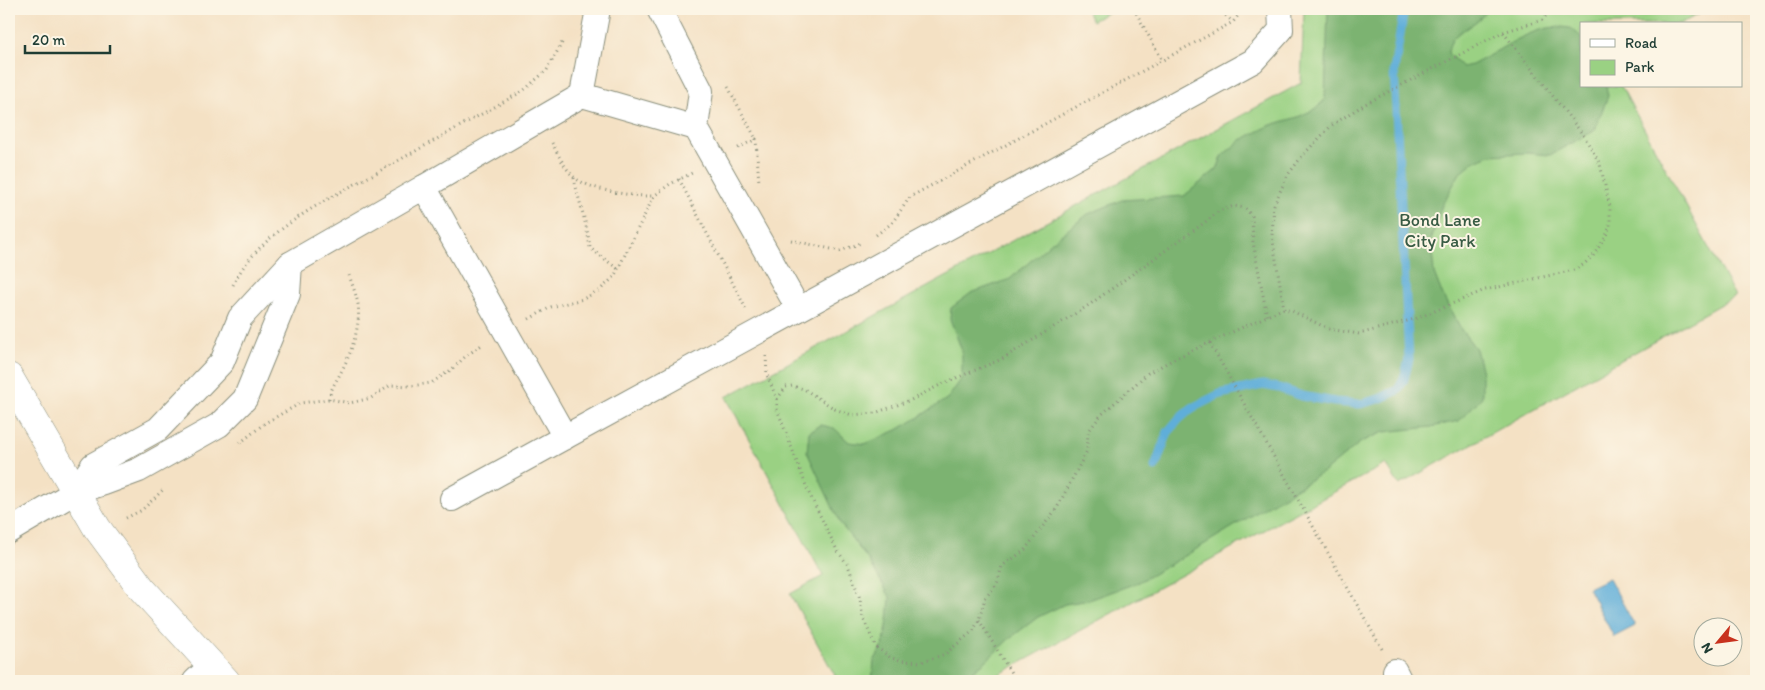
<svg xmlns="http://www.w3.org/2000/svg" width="1765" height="690" viewBox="0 0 1765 690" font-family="Itim,sans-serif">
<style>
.green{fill:#9ad183;stroke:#5c875c}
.forest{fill:#7bb371;stroke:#4d7852}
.water{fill:#5faed9;stroke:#3f7686}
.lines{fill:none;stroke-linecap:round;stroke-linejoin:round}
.stream{stroke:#5faed9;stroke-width:9}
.minor-casing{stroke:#8a8f7c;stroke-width:26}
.tertiary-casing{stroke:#8a8f7c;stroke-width:29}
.path{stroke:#8a8f7c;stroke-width:3;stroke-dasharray:1 4;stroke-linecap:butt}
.minor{stroke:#fff;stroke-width:24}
.tertiary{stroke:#fff;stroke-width:28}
.labels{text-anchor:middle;stroke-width:4;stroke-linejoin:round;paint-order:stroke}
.park-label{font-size:18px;fill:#385b44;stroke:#fcf5e5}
</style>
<rect width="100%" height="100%" fill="#fcf5e5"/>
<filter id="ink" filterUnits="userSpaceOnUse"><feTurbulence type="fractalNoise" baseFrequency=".02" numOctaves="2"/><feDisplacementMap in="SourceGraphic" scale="10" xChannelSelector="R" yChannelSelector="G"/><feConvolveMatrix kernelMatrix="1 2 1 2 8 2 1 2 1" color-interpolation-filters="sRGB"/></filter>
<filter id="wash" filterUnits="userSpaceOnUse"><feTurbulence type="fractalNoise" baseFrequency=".0096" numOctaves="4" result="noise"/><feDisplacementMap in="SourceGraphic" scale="20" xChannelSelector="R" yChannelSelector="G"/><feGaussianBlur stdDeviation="1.12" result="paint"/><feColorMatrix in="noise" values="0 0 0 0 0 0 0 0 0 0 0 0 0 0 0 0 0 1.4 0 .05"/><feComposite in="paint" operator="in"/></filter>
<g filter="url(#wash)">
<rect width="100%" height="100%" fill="#f4e1c4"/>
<g class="green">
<path d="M1086 9H1114L1092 21Z"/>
<path d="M1304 9H1708L1680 24H1581V86H1621L1735 296 1399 485 1386 464 987 681H838L790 594 823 576 726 397 1301 83Z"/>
</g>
<path class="forest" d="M1328 9H1489C1484 14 1480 19 1474 23 1460 34 1451 33 1448 53L1462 67 1472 65C1500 51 1537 21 1569 28 1573 29 1578 34 1581 37V86H1606L1608 96 1594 131 1550 155 1526 153 1490 155 1473 162 1460 173 1442 205 1431 240 1434 273 1443 296 1460 328 1476 349 1482 373V397L1459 421 1431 427 1384 432 1361 442 1325 471 1185 556 1139 582 1089 600 1065 604 1038 617 1009 639 987 660 961 681H872L874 661 883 646 888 621 890 597 869 561 840 523 807 452 809 432 821 425 834 428 849 442 865 444 897 430 919 417 948 398 962 378V351L950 319 951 308 971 293 1010 279 1053 241 1088 214 1122 200 1184 196 1217 169 1223 155 1241 140 1271 125 1298 117 1317 108 1325 98Z"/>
<path class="water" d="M1609 578 1635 626 1614 637 1588 588Z"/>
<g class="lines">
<path class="stream" d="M1155 467 1168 432 1179 419 1192 408 1220 394 1263 385 1279 388 1302 396 1335 402 1360 404 1379 399 1398 390 1404 379 1409 359 1394 71 1404 9"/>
</g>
</g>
<g filter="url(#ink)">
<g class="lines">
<defs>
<g id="minor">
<path d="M659 9 701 91 696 128"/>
<path d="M582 95 598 9"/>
<path d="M424 187 582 95 696 128 798 308"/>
<path d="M75 492 93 465 158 429 222 362 240 318 290 264 424 187 565 437 1253 61 1281 30 1280 9"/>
<path d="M452 499 565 437"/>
<path d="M9 531 75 492 104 483 139 470 219 425 245 399 288 294 290 264"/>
<path d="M1395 671 1400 681"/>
<path d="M195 681 211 666"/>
</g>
<path id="tertiary" d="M9 377 97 528 142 589 226 681"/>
</defs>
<use href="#minor" class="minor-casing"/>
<use href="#tertiary" class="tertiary-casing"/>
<g class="path">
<path d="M1134 9 1162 60"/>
<path d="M1218 9 1233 22"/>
<path d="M728 87 756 139"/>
<path d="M552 143C558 154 564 167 573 176 586 190 635 197 654 196"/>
<path d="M738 148 756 139 759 183"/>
<path d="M574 178C579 202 587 224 590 248L618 269"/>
<path d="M679 179 746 309"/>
<path d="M876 235 892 223 910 197 1233 22 1241 12 1240 9"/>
<path d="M791 240 840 251 861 243"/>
<path d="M233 285C259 228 341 193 394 163 437 139 480 115 523 91L547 70 563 41"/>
<path d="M1284 309 1272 235 1274 205 1287 176 1303 155 1332 125 1365 104 1503 32 1542 20 1552 9"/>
<path d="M529 319 551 307 583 299 600 290 614 277 654 196 670 184 692 173"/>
<path d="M1210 343 1382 649"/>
<path d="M766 356 767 375 777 399V409L808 491 837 550 848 565 860 599 863 618 876 647 891 658 904 661 922 662 945 654 973 631 979 620 985 598 997 584 1002 566 1024 551 1057 508 1087 451 1088 432 1101 415 1148 373 1176 358 1280 310 1284 309 1292 311 1329 329 1359 334 1418 318 1485 290 1574 270 1583 265 1593 256 1605 238 1610 226V207L1600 164 1584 136 1503 32"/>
<path d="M329 399C332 385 337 381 343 368 352 351 361 324 358 304 356 294 352 284 349 275"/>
<path d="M777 399 786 387 792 386 804 389 835 409 852 415 875 413 911 400 942 384 1002 359 1086 307 1204 223 1219 211 1234 206 1245 208 1252 216 1253 242 1267 316"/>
<path d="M240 443 265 423 301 403 329 399 350 403 371 398 391 385 411 386 431 383 451 370 466 356 483 344"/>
<path d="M126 518 142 510 165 488"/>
<path d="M979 620 1016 681"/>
</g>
<use href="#minor" class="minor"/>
<use href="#tertiary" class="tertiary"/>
</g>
</g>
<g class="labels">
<g class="park-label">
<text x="1440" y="226">Bond Lane<tspan x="1440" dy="21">City Park</tspan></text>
</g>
</g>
<rect width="1765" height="690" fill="none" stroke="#fcf5e5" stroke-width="30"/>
<rect x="1580" y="22" width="162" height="65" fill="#fcf5e5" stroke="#a4ab9e"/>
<rect x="1590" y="39" width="25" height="8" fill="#ffffff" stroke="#a4ab9e"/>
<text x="1625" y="48" font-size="15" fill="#1f3d34">Road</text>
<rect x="1590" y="60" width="25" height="15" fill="#9ad183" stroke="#a4ab9e"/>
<text x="1625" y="72" font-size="15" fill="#1f3d34">Park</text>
<g transform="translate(1718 642) rotate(241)"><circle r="24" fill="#fcf5e5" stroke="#a4ab9e"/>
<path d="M0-4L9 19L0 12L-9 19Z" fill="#c8321e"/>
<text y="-8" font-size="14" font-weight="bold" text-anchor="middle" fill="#1f3d34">N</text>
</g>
<path d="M25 45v8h85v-8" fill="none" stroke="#1f3d34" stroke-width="2.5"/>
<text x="32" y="45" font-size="15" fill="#1f3d34" stroke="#fcf5e5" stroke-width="4" paint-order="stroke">20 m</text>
</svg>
